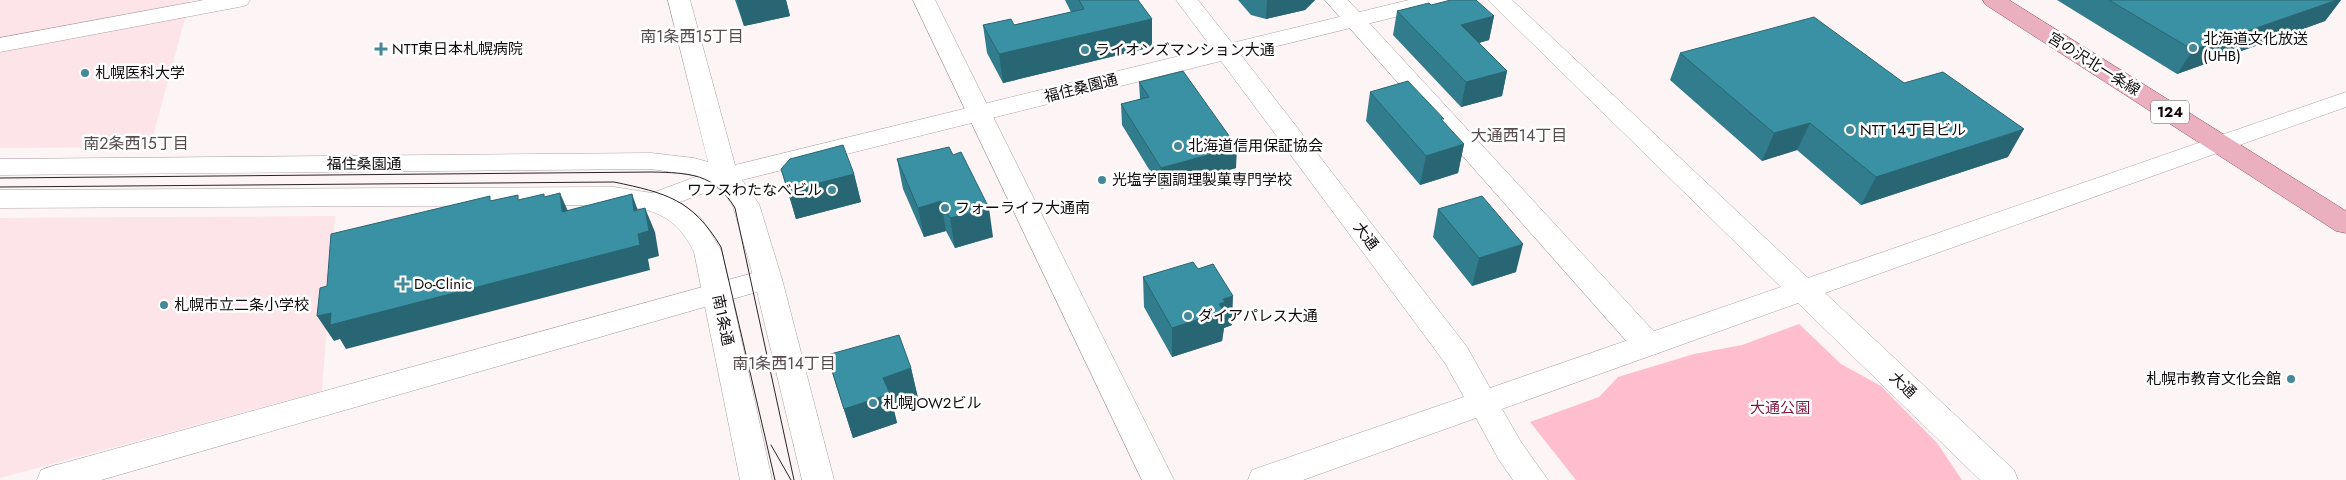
<svg xmlns="http://www.w3.org/2000/svg" width="2346" height="480" viewBox="0 0 2346 480" font-family="Jost,'Noto Sans JP',sans-serif">
<style>
.built{fill:#fce4e9}
.green{fill:#febecd}
.lines{fill:none;stroke-linecap:round;stroke-linejoin:round}
.street-casing{stroke:#ad9fa2;stroke-width:1}
.secondary-casing{stroke:#ad9fa2;stroke-width:1}
.primary-casing{stroke:#955466;stroke-width:1}
.street{fill:#fff;fill-rule:evenodd}
.secondary{fill:#fff;fill-rule:evenodd}
.primary{fill:#ebb0c0;fill-rule:evenodd}
.tram{stroke:#2a2627;stroke-width:1}
.wall{fill:#327d8d}
.shaded-wall{fill:#296673}
.building{fill:#3a91a4;stroke:#296673}
.poi-dot{fill:#458998;stroke:#fff;stroke-width:2}
.labels{text-anchor:middle;stroke-width:5;stroke-linejoin:round;paint-order:stroke}
.shield{fill:#fff;stroke:#575455;stroke-width:1}
.shield-label{font-size:14px;font-weight:bold;fill:#0f0b0c}
.poi-label{font-size:15px;fill:#0f0b0c;stroke:#fff;text-anchor:start}
.street-label{font-size:15px;fill:#0f0b0c;stroke:#fff}
.park-label{font-size:15px;fill:#7d173e;stroke:#fff}
.neighbourhood-label{font-size:16px;fill:#584c4f;stroke:#fff}
</style>
<rect width="100%" height="100%" fill="#fdf4f6"/>
<g class="built">
<path d="M0 0H190L150 147 0 148Z"/>
<path d="M335 216 322 391 0 478V218Z"/>
</g>
<path class="green" d="M1799 324 1841 364 1881 386 1937 443 1962 480H1576L1530 422 1599 397 1618 377 1694 354 1742 345Z"/>
<g class="lines">
<defs>
<g id="street">
<path d="M204 0H250L247 5 239 7 0 52V38Z"/>
<path d="M913 0H935L1174 480H1142Z"/>
<path d="M1325 0H1348L1659 337 1663 345 1659 353 1648 356 1637 353Z"/>
<path d="M768 269 778 272 782 279 778 286 101 480H37L41 470 53 466Z"/>
</g>
<g id="secondary">
<path d="M668 0H690L735 165 1212 48 1176 0H1198L1232 43 1409 0H1447L1444 5 1241 55 1467 347 1490 388 1781 287 1488 0H1512L1808 278 2346 92V107L1825 293 2014 470 2018 480H1980L1798 303 1502 409 1521 442 1548 480H1513L1499 460 1476 418 1303 480H1248L1252 470 1464 397 1445 363 1221 61 742 180 759 204 782 279 834 480H802L754 279 733 206 720 187 680 202 702 219 722 252 772 480H740L694 252C676 215 652 208 614 205L0 208V190L614 187 652 193 698 176 651 169 0 175V159L651 153 694 158 708 162Z"/>
<path d="M56 465 68 469 72 480H40L44 469Z"/>
</g>
<path id="primary" d="M1983 0H2009L2346 211V233L2336 231 1986 5Z"/>
</defs>
<use href="#street" class="street-casing"/>
<use href="#secondary" class="secondary-casing"/>
<use href="#primary" class="primary-casing"/>
<use href="#street" class="street"/>
<use href="#secondary" class="secondary"/>
<use href="#primary" class="primary"/>
<g class="tram">
<path d="M0 178 652 172C689 173 714 173 735 208L794 480"/>
<path d="M0 187 614 182C666 193 692 199 721 247L775 480"/>
<path d="M771 445 791 480"/>
</g>
</g>
<g class="wall">
<path d="M735 0H786L790 16 744 26Z"/>
<path d="M1065 0H1138L1152 19V47L1003 83 987 53 983 25H1014L1071 12Z"/>
<path d="M1238 0H1315L1305 10 1266 19 1251 15Z"/>
<path d="M2057 0H2341L2325 21 2177 74Z"/>
<path d="M1431 5 1494 16 1489 40 1479 43 1507 71 1502 96 1461 107 1393 35 1397 11Z"/>
<path d="M1680 53 1904 83 2008 157 1861 205 1797 150 1762 161 1670 80Z"/>
<path d="M1139 82 1236 168 1161 189 1122 125 1121 104 1140 99Z"/>
<path d="M1370 92 1443 122 1464 144 1458 173 1420 185 1366 121Z"/>
<path d="M897 159 993 237 955 248 946 231 924 237 903 189Z"/>
<path d="M781 169 854 174 861 202 796 219Z"/>
<path d="M1438 209 1516 272 1472 286 1433 237Z"/>
<path d="M1143 277 1232 325 1224 328 1222 341 1172 357 1144 307Z"/>
<path d="M827 355 911 368 918 398 893 406 897 423 853 438 836 385Z"/>
</g>
<g class="shaded-wall">
<path d="M737 0H786L790 16 744 26Z"/>
<path d="M1267 0H1315L1305 10 1266 19Z"/>
<path d="M2337 0H2341L2325 21 2177 74 2193 50Z"/>
<path d="M1494 16 1489 40 1456 49 1461 25Z"/>
<path d="M1152 19V47L1003 83 999 54Z"/>
<path d="M1507 71 1502 96 1461 107 1466 82Z"/>
<path d="M1810 123 1797 150 1762 161 1774 133Z"/>
<path d="M2024 129 2008 157 1861 205 1876 177Z"/>
<path d="M1464 144 1458 173 1420 185 1426 156Z"/>
<path d="M1237 147 1236 168 1161 189V168Z"/>
<path d="M854 174 861 202 796 219 788 191Z"/>
<path d="M560 193 571 218 562 212Z"/>
<path d="M632 194 641 219 645 208 655 232 659 256 648 259 650 270 346 349 340 339 334 341 317 316Z"/>
<path d="M941 201 946 231 924 237 918 208Z"/>
<path d="M989 208 993 237 955 248 950 218Z"/>
<path d="M1523 244 1516 272 1472 286 1479 258Z"/>
<path d="M1233 296 1232 325 1224 328 1222 341 1172 357V328L1219 304 1223 299Z"/>
<path d="M911 368 918 398 893 406 897 423 853 438 844 409 883 378Z"/>
</g>
<g class="building">
<path d="M1079 0H1138L1152 19 999 54 983 25 1011 19 1014 25 1084 9Z"/>
<path d="M1451 0H1476L1494 16 1461 25 1507 71 1466 82 1397 11 1429 3 1431 5Z"/>
<path d="M2109 0H2337L2193 50Z"/>
<path d="M1814 17 1904 83 1943 72 2024 129 1876 177 1810 123 1774 133 1680 53Z"/>
<path d="M1183 71 1237 147 1161 168 1121 104 1149 97 1139 82Z"/>
<path d="M1408 81 1444 119H1441L1464 144 1426 156 1370 92Z"/>
<path d="M843 145 854 174 788 191 781 169 790 159Z"/>
<path d="M949 147 953 155 961 152 989 208 950 218 941 201 918 208 897 159Z"/>
<path d="M560 193 562 212 632 194 634 211 645 208 649 231 638 234 640 245 330 325 331 313 317 316 320 288 327 286 331 234 490 196V201L518 195V200L544 194V197Z"/>
<path d="M1482 196 1523 244 1479 258 1438 209Z"/>
<path d="M1193 262 1198 269 1213 264 1233 296 1223 299 1225 302 1219 304 1224 311 1172 328 1143 277Z"/>
<path d="M899 335 911 368 883 378 890 394 844 409 827 355Z"/>
</g>
<g class="poi-dot">
<circle cx="2193" cy="48" r="5"/>
<path d="M378.5 41.5h5v5h5v5h-5v5h-5v-5h-5v-5h5z"/>
<circle cx="1085" cy="50" r="5"/>
<circle cx="85" cy="73" r="5"/>
<circle cx="1850" cy="130" r="5"/>
<circle cx="1178" cy="146" r="5"/>
<circle cx="1102" cy="180" r="5"/>
<circle cx="832" cy="190" r="5"/>
<circle cx="945" cy="208" r="5"/>
<path d="M400.5 276.5h5v5h5v5h-5v5h-5v-5h-5v-5h5z"/>
<circle cx="164" cy="305" r="5"/>
<circle cx="1188" cy="316" r="5"/>
<circle cx="2291" cy="379" r="5"/>
<circle cx="873" cy="403" r="5"/>
</g>
<g class="labels">
<rect class="shield" x="2151" y="100.5" width="38" height="23" rx="4"/>
<g class="shield-label">
<text x="2170" y="117">124</text>
</g>
<g class="poi-label">
<text x="2203" y="44">北海道文化放送<tspan x="2203" dy="17">(UHB)</tspan></text>
<text x="392" y="54">NTT東日本札幌病院</text>
<text x="1095" y="55">ライオンズマンション大通</text>
<text x="95" y="78">札幌医科大学</text>
<text x="1860" y="135">NTT 14丁目ビル</text>
<text x="1188" y="151">北海道信用保証協会</text>
<text x="1112" y="185">光塩学園調理製菓専門学校</text>
<text x="822" y="195" text-anchor="end">ワフスわたなべビル</text>
<text x="955" y="213">フォーライフ大通南</text>
<text x="414" y="289">Do-Clinic</text>
<text x="174" y="310">札幌市立二条小学校</text>
<text x="1198" y="321">ダイアパレス大通</text>
<text x="2281" y="384" text-anchor="end">札幌市教育文化会館</text>
<text x="883" y="408">札幌JOW2ビル</text>
</g>
<g class="street-label">
<text transform="translate(2094 64) rotate(32)" y="5">宮の沢北一条線</text>
<text transform="translate(1081 88) rotate(-14)" y="5">福住桑園通</text>
<text x="364" y="169">福住桑園通</text>
<text transform="translate(1366 236) rotate(53)" y="5">大通</text>
<text transform="translate(723 320) rotate(78)" y="5">南1条通</text>
<text transform="translate(1903 385) rotate(44)" y="5">大通</text>
</g>
<g class="park-label">
<text x="1780" y="413">大通公園</text>
</g>
<g class="neighbourhood-label">
<text x="692" y="42">南1条西15丁目</text>
<text x="1519" y="141">大通西14丁目</text>
<text x="136" y="149">南2条西15丁目</text>
<text x="784" y="369">南1条西14丁目</text>
</g>
</g>
</svg>
